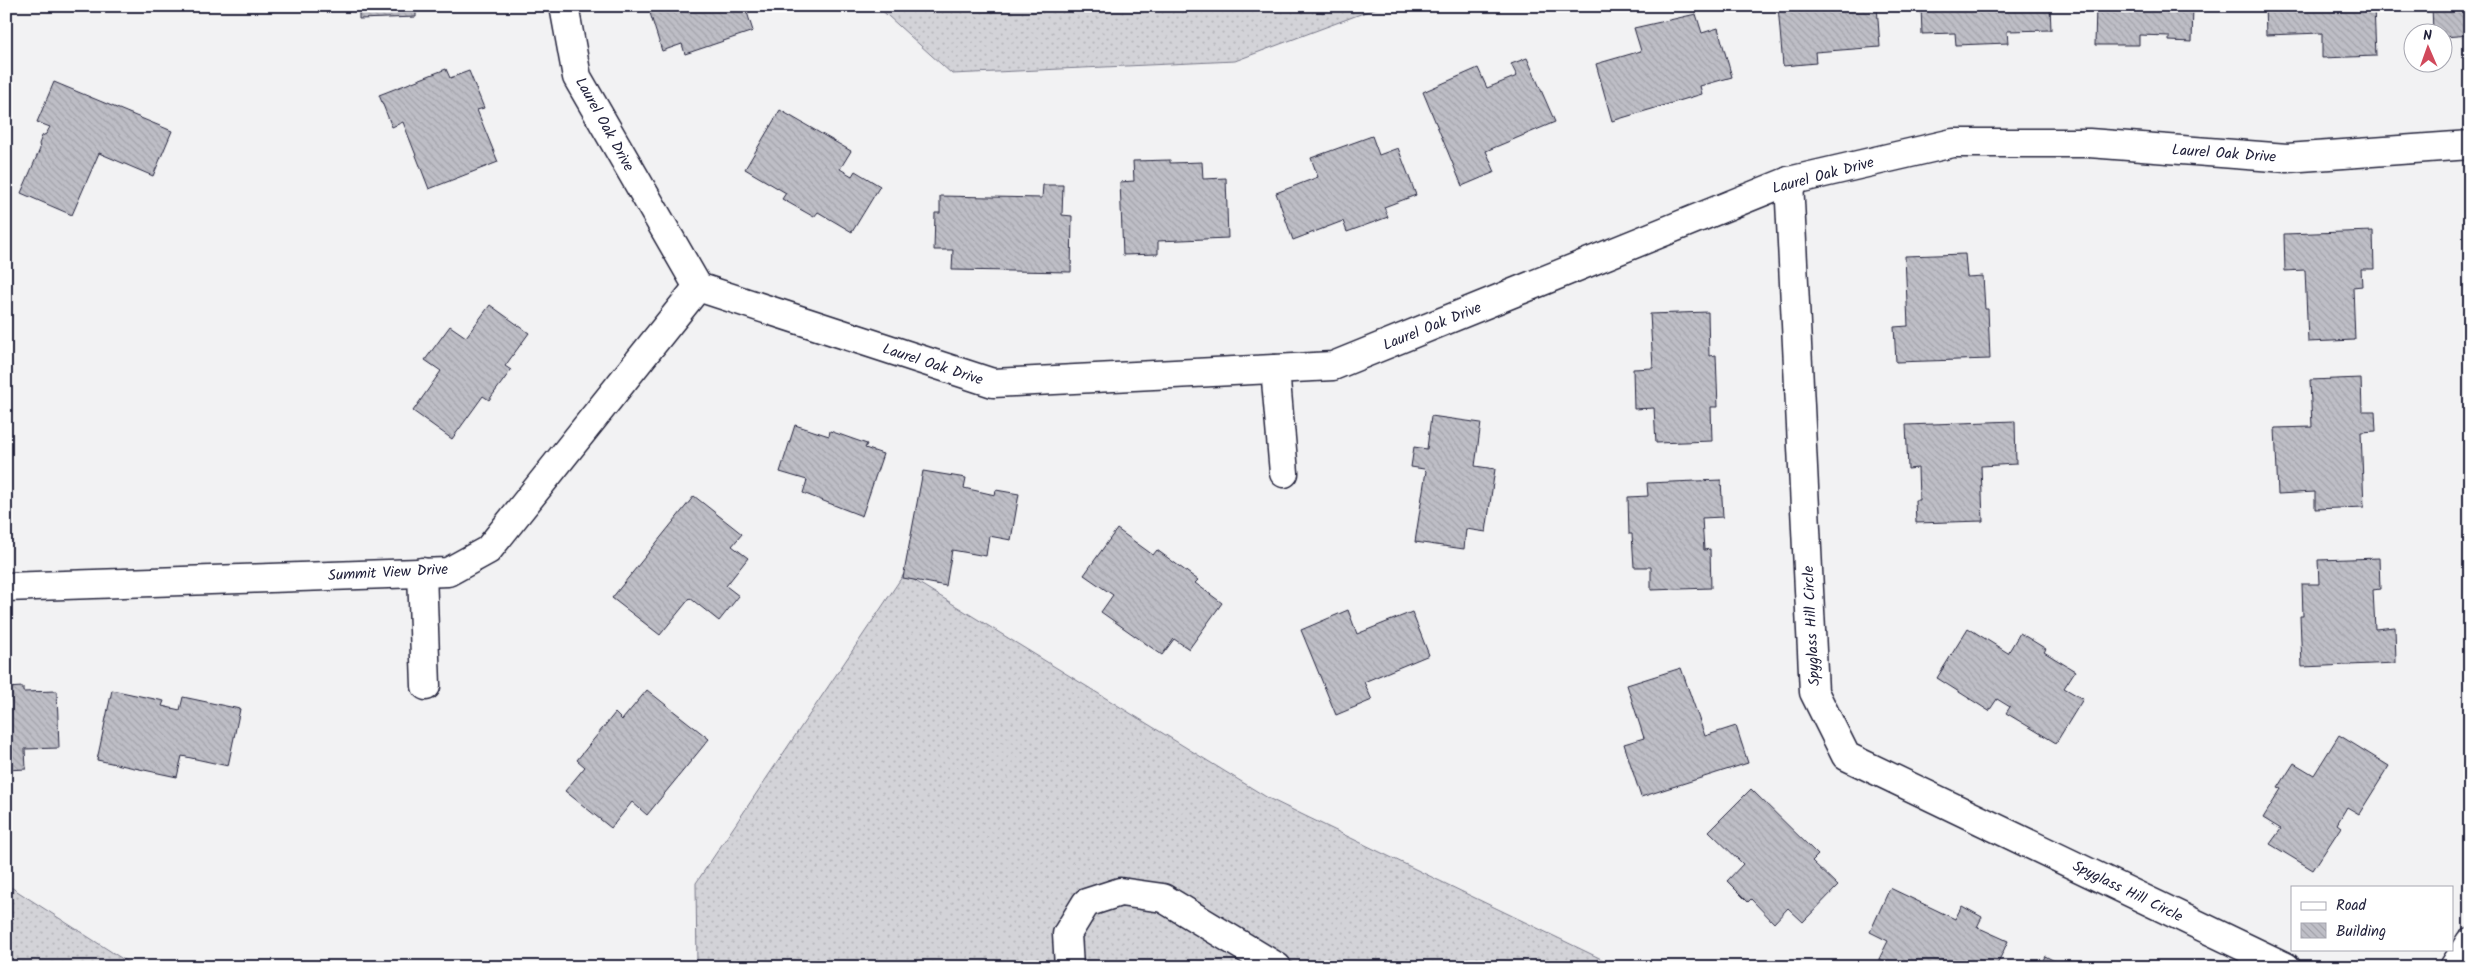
<svg xmlns="http://www.w3.org/2000/svg" width="2476" height="973" viewBox="0 0 2476 973" font-family="Kalam,sans-serif">
<style>
.grass{fill:url(#grass-dots);stroke:#7a7a8a}
.building{fill:url(#building-back-hatch);stroke:#22223b}
.lines{fill:none;stroke-linecap:round;stroke-linejoin:round}
.minor-casing{stroke:#22223b;stroke-width:31}
.minor{stroke:#fff;stroke-width:28}
.labels{text-anchor:middle;stroke-width:5;stroke-linejoin:round;paint-order:stroke}
.street-label{font-size:15px;fill:#22223b;stroke:#fff}
</style>
<defs>
<pattern id="grass-dots" width="8" height="8" patternUnits="userSpaceOnUse" patternTransform="scale(1.25)"><rect width="8" height="8" fill="#d3d3d8"/><path d="M2 2h.1M6 6h.1" fill="none" stroke="#b5b5ba" stroke-width="1.8" stroke-linecap="round"/></pattern>
<pattern id="building-back-hatch" width="6" height="6" patternUnits="userSpaceOnUse" patternTransform="scale(1.25)"><rect width="6" height="6" fill="#bebec6"/><path d="M-1 5l2 2M0 0l6 6M5-1l2 2" fill="none" stroke="#a3a3ab"/></pattern>
</defs>
<rect width="100%" height="100%" fill="#f2f2f3"/>
<filter id="ink" filterUnits="userSpaceOnUse"><feTurbulence type="fractalNoise" baseFrequency=".02" numOctaves="2"/><feDisplacementMap in="SourceGraphic" scale="10" xChannelSelector="R" yChannelSelector="G"/><feConvolveMatrix kernelMatrix="1 2 1 2 8 2 1 2 1" color-interpolation-filters="sRGB"/></filter>
<g filter="url(#ink)">
<g class="grass">
<path d="M877 6H1382L1235 61 952 74Z"/>
<path d="M904 574 1268 798 1618 967H697L696 883Z"/>
<path d="M6 884 135 967H6Z"/>
</g>
<g class="building">
<path d="M359 6H416V17L359 19Z"/>
<path d="M655 6H745L753 31 685 54 682 44 662 51 650 13 656 11Z"/>
<path d="M1778 6H1877L1880 47 1815 52 1816 63 1783 66Z"/>
<path d="M1921 6H2050L2051 30 2007 31 2008 43 1956 45 1955 33 1922 34Z"/>
<path d="M2096 6H2193L2192 42 2169 41V36L2139 35V45H2095Z"/>
<path d="M2265 6H2374L2376 56 2322 58V33L2266 35Z"/>
<path d="M2432 6H2470V35L2444 37V32H2433Z"/>
<path d="M1696 14 1702 33 1718 28 1732 77 1700 86 1702 94 1612 121 1596 64 1641 51 1634 28Z"/>
<path d="M1527 58 1555 122 1486 151 1495 172 1462 186 1423 92 1478 68 1487 88 1517 76 1511 64Z"/>
<path d="M446 69 450 78 469 71 484 108 477 110 498 162 429 189 403 122 392 127 379 95Z"/>
<path d="M54 82 172 131 153 176 99 153 72 215 21 193 40 149 39 144 42 136 46 134 50 127 37 122Z"/>
<path d="M780 110 851 151 840 169 852 176 855 171 880 186 852 232 818 212 814 217 782 199 786 193 745 169Z"/>
<path d="M1372 136 1379 155 1398 148 1416 195 1384 207 1388 217 1347 232 1343 221 1293 240 1276 193 1318 177 1311 158Z"/>
<path d="M1170 160V163L1202 162 1203 179 1226 178 1228 238 1158 241V254L1123 255 1120 182 1134 181 1133 161Z"/>
<path d="M1043 185H1063L1062 215 1072 216 1071 272 952 270 953 250H934L935 213H940V196L1042 198Z"/>
<path d="M2373 231 2374 269H2361L2362 286 2353 287 2355 340 2308 342 2305 270 2285 271 2284 234Z"/>
<path d="M1965 254 1967 277 1983 276 1985 309H1988L1990 359 1896 362 1894 327 1908 326 1905 256Z"/>
<path d="M490 305 529 333 505 366 511 370 489 400 483 396 452 439 413 411 441 371 425 360 450 326 466 337Z"/>
<path d="M1708 312 1709 356 1716 355 1718 407H1711L1712 441 1656 443 1654 408 1634 409 1633 369 1653 368 1650 314Z"/>
<path d="M2361 378 2362 411H2375L2376 431 2361 432 2364 507 2315 509V492L2278 494 2275 428 2312 427 2310 380Z"/>
<path d="M1431 416 1481 423 1475 466 1495 469 1486 532 1466 529 1464 549 1415 542 1426 471 1424 469 1411 467 1414 447 1427 449Z"/>
<path d="M2015 421 2016 464 1981 466 1983 521 1916 523 1915 500H1919L1918 468 1908 469 1906 425Z"/>
<path d="M795 425 829 436 830 431 867 444 865 448 883 454 862 516 803 493 807 480 780 472Z"/>
<path d="M923 471 966 478 964 488 995 495 996 490 1019 494 1011 540 989 536 986 556 952 550 946 586 903 578Z"/>
<path d="M1721 480 1723 517 1702 518 1704 550 1710 549 1711 588 1651 590V567H1634L1632 534H1629L1628 497 1648 496 1647 483Z"/>
<path d="M694 496 742 534 732 546 748 558 726 586 739 596 719 621 690 598 660 635 612 598Z"/>
<path d="M1117 529 1153 555 1157 550 1198 580 1195 583 1222 603 1189 649 1174 639 1162 655 1101 612 1113 595 1084 575Z"/>
<path d="M2379 558 2380 589 2373 590 2375 629 2395 627 2396 663 2302 667 2300 616H2303L2302 584H2319L2318 560Z"/>
<path d="M1348 610 1357 634 1412 612 1429 655 1364 682 1372 700 1336 715 1301 630Z"/>
<path d="M1968 628 2008 653 2020 633 2046 649 2044 652 2075 671 2064 688 2083 699 2056 743 2006 713 2010 707 1997 699 1989 711 1937 678Z"/>
<path d="M1681 668 1705 736 1736 726 1748 763 1641 797 1624 744 1644 738 1627 685Z"/>
<path d="M23 687V692L57 691 59 748 25 749 26 769 6 770V688Z"/>
<path d="M112 690 164 701 162 706 180 710 183 697 240 709 228 766 182 756 177 777 97 760Z"/>
<path d="M647 690 709 739 647 815 632 802 611 828 565 791 585 767 577 760 615 713 622 720Z"/>
<path d="M2339 735 2389 766 2359 814 2347 807 2337 824 2341 827 2313 870 2270 844 2281 829 2263 818 2281 789 2278 788 2294 763 2314 775Z"/>
<path d="M1751 789 1818 855 1812 861 1838 886 1803 922 1788 908 1774 923 1751 899 1748 902 1727 881 1743 864 1709 831Z"/>
<path d="M1890 888 1955 919 1962 906 1982 917 1977 927 2008 941 1996 967H1897L1879 959 1888 941 1870 932Z"/>
<path d="M2045 956 2066 967H2040Z"/>
<path d="M463 964 499 967H462Z"/>
<path d="M415 965 440 967H415Z"/>
</g>
<g class="lines">
<defs>
<g id="minor">
<path d="M564 6 577 77 698 287 993 383 1333 366 1789 181 1953 143H2089L2287 158 2470 145"/>
<path d="M1789 181 1814 692 1846 756 2286 967"/>
<path d="M1275 369 1284 473"/>
<path d="M422 572 426 686"/>
<path d="M6 587 448 572 488 550 698 287"/>
<path d="M1069 967 1067 934 1086 903 1120 892 1163 898 1277 967"/>
<path d="M2454 967 2470 942"/>
</g>
</defs>
<use href="#minor" class="minor-casing"/>
<use href="#minor" class="minor"/>
</g>
</g>
<g class="labels">
<g class="street-label">
<text transform="translate(605 124) rotate(61)" y="5">Laurel Oak Drive</text>
<text transform="translate(2224 153) rotate(4)" y="5">Laurel Oak Drive</text>
<text transform="translate(1823 175) rotate(-15)" y="5">Laurel Oak Drive</text>
<text transform="translate(1432 326) rotate(-22)" y="5">Laurel Oak Drive</text>
<text transform="translate(933 364) rotate(18)" y="5">Laurel Oak Drive</text>
<text transform="translate(388 572) rotate(-3)" y="5">Summit View Drive</text>
<text transform="translate(1811 626) rotate(-93)" y="5">Spyglass Hill Circle</text>
<text transform="translate(2128 891) rotate(26)" y="5">Spyglass Hill Circle</text>
</g>
</g>
<rect width="2476" height="973" fill="none" stroke="#fff" stroke-width="25"/>
<rect x="12" y="12" width="2451" height="948" fill="none" stroke="#22223b" stroke-width="2" filter="url(#ink)"/>
<rect x="2291" y="886" width="162" height="65" fill="#ffffff" stroke="#a7a7b1"/>
<rect x="2301" y="902" width="25" height="8" fill="#ffffff" stroke="#a7a7b1"/>
<text x="2336" y="910" font-size="15" fill="#22223b">Road</text>
<rect x="2301" y="923" width="25" height="15" fill="url(#building-back-hatch)" stroke="#a7a7b1"/>
<text x="2336" y="936" font-size="15" fill="#22223b">Building</text>
<g transform="translate(2428 48) rotate(358)"><circle r="24" fill="#ffffff" stroke="#a7a7b1"/>
<path d="M0-4L9 19L0 12L-9 19Z" fill="#d1495b"/>
<text y="-8" font-size="14" font-weight="bold" text-anchor="middle" fill="#22223b">N</text>
</g>
</svg>
